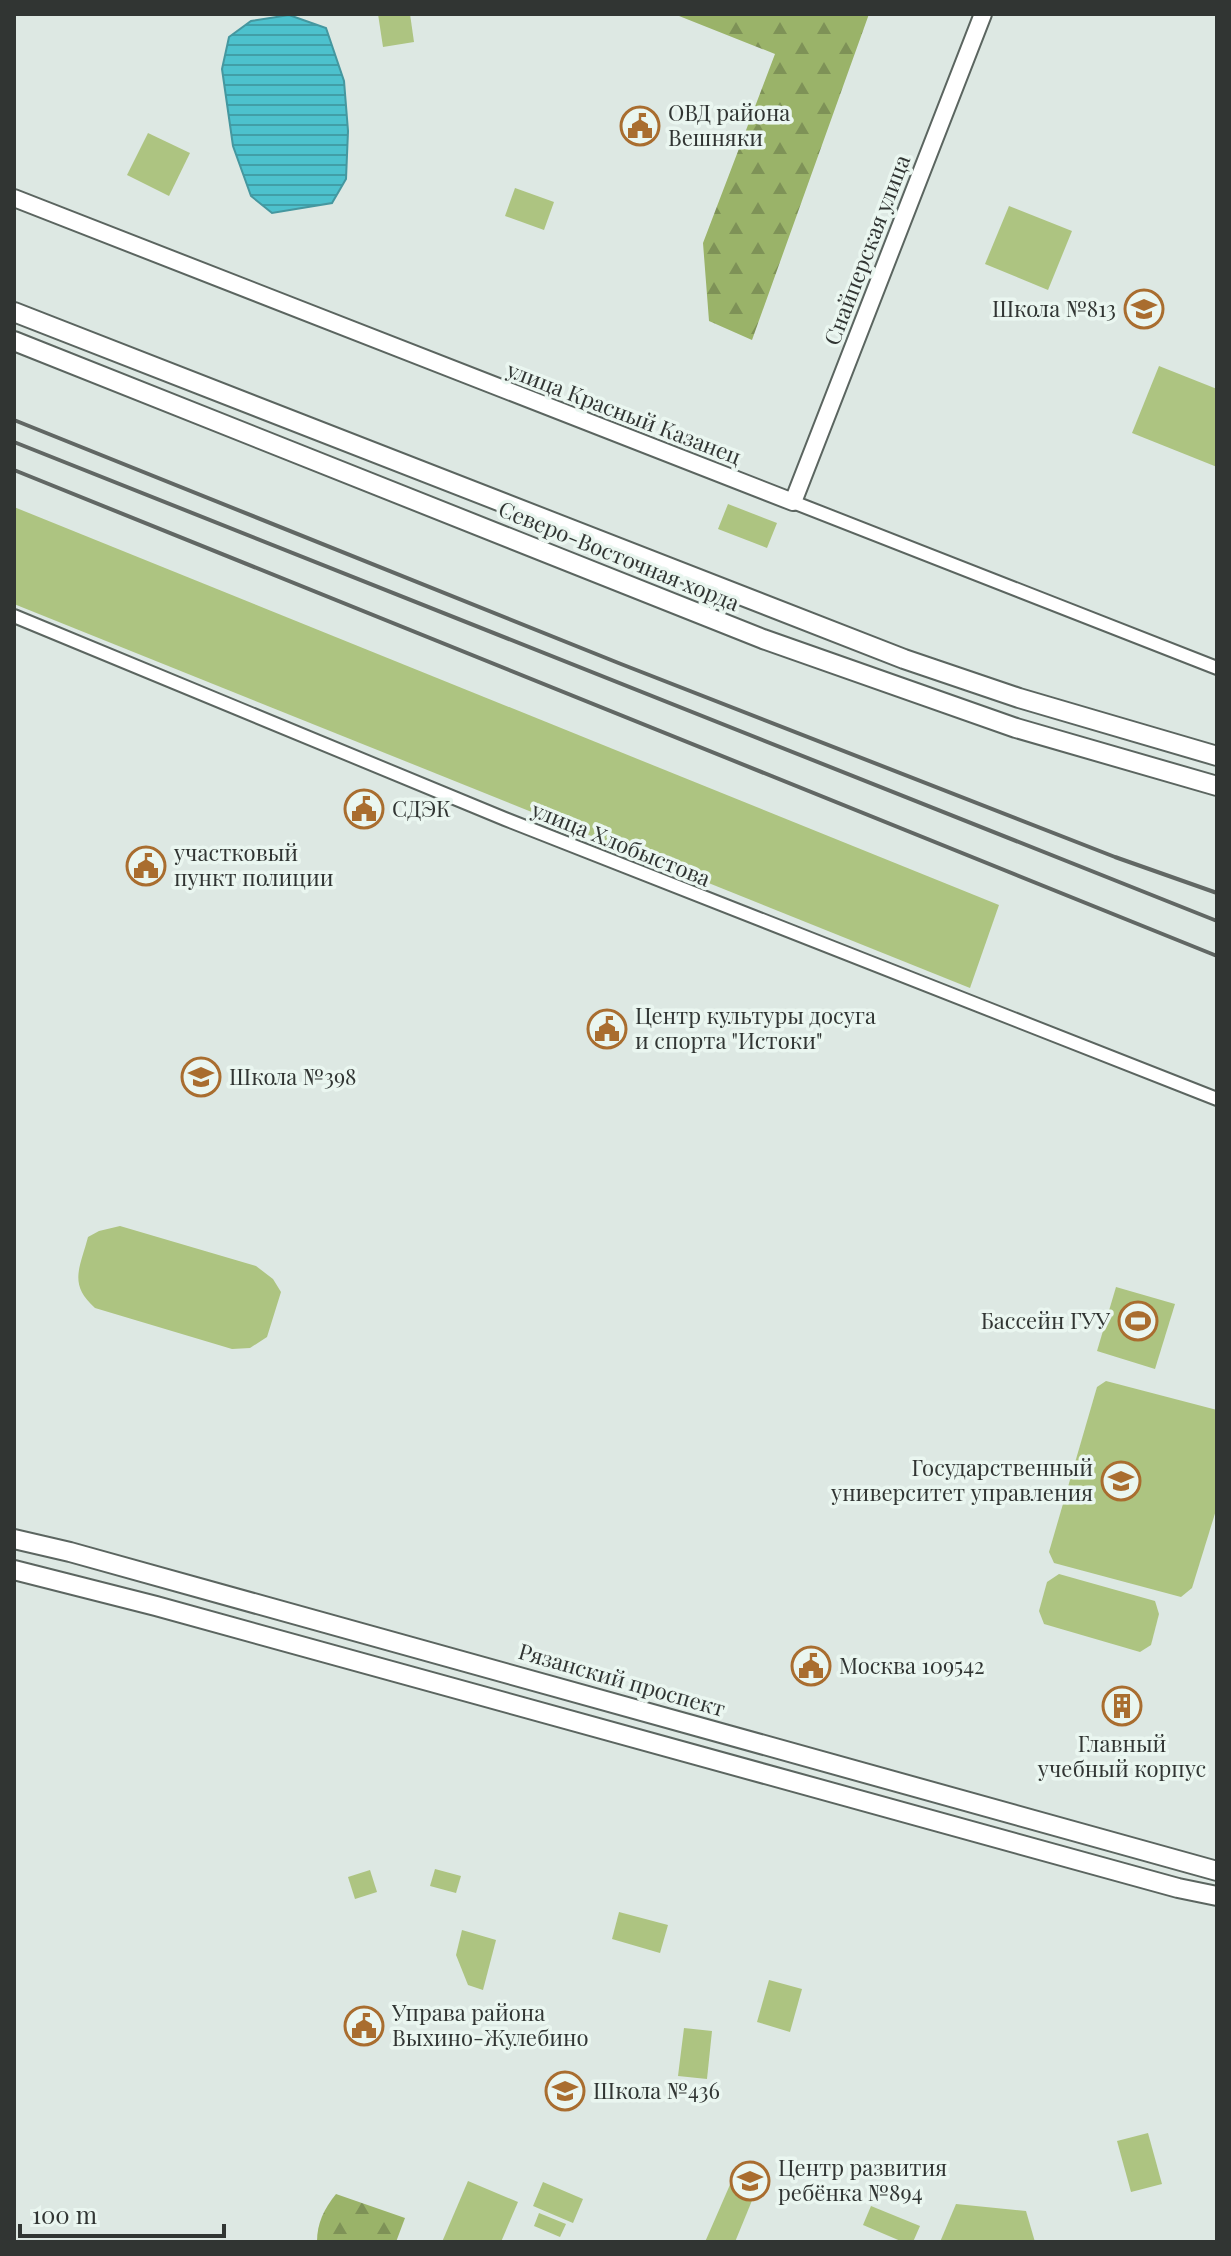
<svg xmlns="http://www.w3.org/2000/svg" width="1231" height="2256" viewBox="0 0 1231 2256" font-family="'Playfair Display',serif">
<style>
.forest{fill:url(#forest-firs)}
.park{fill:#adc481}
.water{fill:url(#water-rules);stroke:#45979f;stroke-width:2}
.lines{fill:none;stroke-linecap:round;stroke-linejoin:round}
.street-casing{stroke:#5b6560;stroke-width:16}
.secondary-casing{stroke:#5b6560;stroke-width:20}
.primary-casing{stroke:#5b6560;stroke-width:22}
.street{stroke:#fff;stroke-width:12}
.secondary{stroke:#fff;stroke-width:16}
.primary{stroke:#fff;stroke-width:18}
.rail{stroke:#616764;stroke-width:4}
.labels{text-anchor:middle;stroke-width:7;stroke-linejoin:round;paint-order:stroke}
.poi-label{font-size:22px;fill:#313533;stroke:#eaf6f0;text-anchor:start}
.street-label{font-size:22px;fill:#313533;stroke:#eaf6f0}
</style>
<defs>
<pattern id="forest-firs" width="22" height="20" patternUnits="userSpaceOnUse" patternTransform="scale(2)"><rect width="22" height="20" fill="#9ab369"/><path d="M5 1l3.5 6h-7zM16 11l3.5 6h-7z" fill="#7e9257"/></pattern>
<pattern id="water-rules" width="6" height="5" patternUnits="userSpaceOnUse" patternTransform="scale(2)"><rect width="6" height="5" fill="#4dc1cd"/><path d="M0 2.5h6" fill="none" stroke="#419ea7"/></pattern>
</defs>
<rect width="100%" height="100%" fill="#dde8e3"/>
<g class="forest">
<path d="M674 14H869L752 340 709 321 703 243 775 54Z"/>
<path d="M336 2194 405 2218 396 2242H317C317 2223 324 2209 336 2194Z"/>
</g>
<g class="park">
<path d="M378 14H410L414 42 383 47Z"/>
<path d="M148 133 190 153 169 196 127 175Z"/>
<path d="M515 188 554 202 544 230 505 216Z"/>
<path d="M1009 206 1072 231 1048 290 985 264Z"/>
<path d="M1159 366 1217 389V467L1132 433Z"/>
<path d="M728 504 777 523 767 548 718 529Z"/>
<path d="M14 507 999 905 970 988 14 604Z"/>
<path d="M120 1226 256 1266 273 1279 281 1292 267 1337 250 1348 232 1349 95 1308C68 1284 80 1268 88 1237L99 1231Z"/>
<path d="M1116 1287 1175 1304 1155 1369 1097 1351Z"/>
<path d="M1106 1381 1217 1410V1507L1192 1588 1181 1597 1054 1563 1049 1552 1097 1387Z"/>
<path d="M1059 1574 1155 1601 1159 1614 1151 1645 1140 1652 1044 1624 1039 1611 1047 1582Z"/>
<path d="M435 1869 461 1876 456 1893 430 1886Z"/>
<path d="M370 1870 377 1892 355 1899 348 1877Z"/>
<path d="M619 1912 668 1925 660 1953 612 1939Z"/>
<path d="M462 1930 496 1940 483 1990 468 1985 456 1955Z"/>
<path d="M769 1980 802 1989 790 2032 757 2022Z"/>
<path d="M684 2028 712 2031 707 2079 678 2076Z"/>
<path d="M1148 2133 1162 2184 1131 2192 1117 2141Z"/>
<path d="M736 2171 760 2181 735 2242H705Z"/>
<path d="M468 2181 518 2202 501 2242H442Z"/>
<path d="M543 2182 583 2199 573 2223 533 2206Z"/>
<path d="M956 2204 1026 2211 1035 2242H940Z"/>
<path d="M871 2206 920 2226 913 2242H903L863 2225Z"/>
<path d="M539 2213 566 2224 560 2237 534 2226Z"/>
</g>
<path class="water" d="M289 15 326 28 344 81 348 131 346 179 332 203 272 213 251 196 233 146 222 69 229 37 251 21Z"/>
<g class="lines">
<defs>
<g id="street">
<path d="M793 502 1217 668"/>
<path d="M14 616 505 819 1217 1099"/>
</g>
<path id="secondary" d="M14 198 793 502 983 14"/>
<g id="primary">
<path d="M14 312 904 659 1019 698 1217 756"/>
<path d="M14 341 763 639 1016 728 1217 786"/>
<path d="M14 1539 70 1552 1217 1871"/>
<path d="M14 1570 156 1606 1178 1888 1217 1896"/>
</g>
</defs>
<use href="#street" class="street-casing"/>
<use href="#secondary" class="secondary-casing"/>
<use href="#primary" class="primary-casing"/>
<use href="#street" class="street"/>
<use href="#secondary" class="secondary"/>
<use href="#primary" class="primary"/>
<g class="rail">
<path d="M14 420 621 664 1115 857 1217 893"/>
<path d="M14 442 1217 921"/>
<path d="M14 470 1217 956"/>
</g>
</g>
<defs>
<symbol id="civic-ring" viewBox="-11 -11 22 22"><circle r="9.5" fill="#eaf6f0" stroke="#a96d2f" stroke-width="1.5"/><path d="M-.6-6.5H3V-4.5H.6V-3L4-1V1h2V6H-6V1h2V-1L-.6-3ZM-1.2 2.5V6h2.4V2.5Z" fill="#a96d2f"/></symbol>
<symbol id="school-ring" viewBox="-11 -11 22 22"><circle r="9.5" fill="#eaf6f0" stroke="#a96d2f" stroke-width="1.5"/><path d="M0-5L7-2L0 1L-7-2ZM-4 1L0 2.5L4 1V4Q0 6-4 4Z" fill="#a96d2f"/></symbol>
<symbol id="stadium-ring" viewBox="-11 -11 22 22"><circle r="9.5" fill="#eaf6f0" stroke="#a96d2f" stroke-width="1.5"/><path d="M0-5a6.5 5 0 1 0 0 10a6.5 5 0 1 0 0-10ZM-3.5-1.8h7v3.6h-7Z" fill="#a96d2f"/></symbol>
<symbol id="university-ring" viewBox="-11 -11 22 22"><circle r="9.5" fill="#eaf6f0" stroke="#a96d2f" stroke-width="1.5"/><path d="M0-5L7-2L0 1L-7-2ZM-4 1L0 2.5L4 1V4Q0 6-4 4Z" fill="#a96d2f"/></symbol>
<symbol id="building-ring" viewBox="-11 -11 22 22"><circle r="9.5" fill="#eaf6f0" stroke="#a96d2f" stroke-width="1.5"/><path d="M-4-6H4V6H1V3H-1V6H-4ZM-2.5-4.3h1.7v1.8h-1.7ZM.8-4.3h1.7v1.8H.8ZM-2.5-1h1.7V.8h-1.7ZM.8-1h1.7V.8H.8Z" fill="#a96d2f"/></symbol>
</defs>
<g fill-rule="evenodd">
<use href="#civic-ring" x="618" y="104" width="44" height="44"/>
<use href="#school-ring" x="1122" y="287" width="44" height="44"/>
<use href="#civic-ring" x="342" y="787" width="44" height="44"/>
<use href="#civic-ring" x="124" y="844" width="44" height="44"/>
<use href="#civic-ring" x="585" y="1007" width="44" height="44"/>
<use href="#school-ring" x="179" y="1055" width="44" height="44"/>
<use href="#stadium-ring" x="1116" y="1299" width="44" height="44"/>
<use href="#university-ring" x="1099" y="1459" width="44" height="44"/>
<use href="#civic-ring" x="789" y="1644" width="44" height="44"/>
<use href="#building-ring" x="1100" y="1684" width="44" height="44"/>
<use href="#civic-ring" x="342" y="2004" width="44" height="44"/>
<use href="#school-ring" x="543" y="2069" width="44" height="44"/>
<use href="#school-ring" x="728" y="2159" width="44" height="44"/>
</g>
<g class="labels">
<g class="poi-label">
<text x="668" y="121">ОВД района<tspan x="668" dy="25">Вешняки</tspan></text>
<text x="1116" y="317" text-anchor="end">Школа №813</text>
<text x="392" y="817">СДЭК</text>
<text x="174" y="861">участковый<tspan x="174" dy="25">пункт полиции</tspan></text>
<text x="635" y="1024">Центр культуры досуга<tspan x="635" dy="25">и спорта "Истоки"</tspan></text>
<text x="229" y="1085">Школа №398</text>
<text x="1110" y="1329" text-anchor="end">Бассейн ГУУ</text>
<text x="1093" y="1476" text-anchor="end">Государственный<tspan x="1093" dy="25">университет управления</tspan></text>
<text x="839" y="1674">Москва 109542</text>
<text x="1122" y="1752" text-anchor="middle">Главный<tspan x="1122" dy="25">учебный корпус</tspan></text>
<text x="392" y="2021">Управа района<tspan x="392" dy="25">Выхино-Жулебино</tspan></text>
<text x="593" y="2099">Школа №436</text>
<text x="778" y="2176">Центр развития<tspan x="778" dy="25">ребёнка №894</tspan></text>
</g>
<g class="street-label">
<text transform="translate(867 250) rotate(-69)" y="8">Снайперская улица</text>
<text transform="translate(624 413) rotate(21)" y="8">улица Красный Казанец</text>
<text transform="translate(619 556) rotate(22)" y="8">Северо-Восточная хорда</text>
<text transform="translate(621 844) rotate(22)" y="8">улица Хлобыстова</text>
<text transform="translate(622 1680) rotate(16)" y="8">Рязанский проспект</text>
</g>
</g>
<rect width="1231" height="2256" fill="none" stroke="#313533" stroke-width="32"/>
<path d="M20 2224v12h204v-12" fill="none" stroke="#313533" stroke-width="4"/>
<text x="32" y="2224" font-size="24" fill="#313533" stroke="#eaf6f0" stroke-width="6" paint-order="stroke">100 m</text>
</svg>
